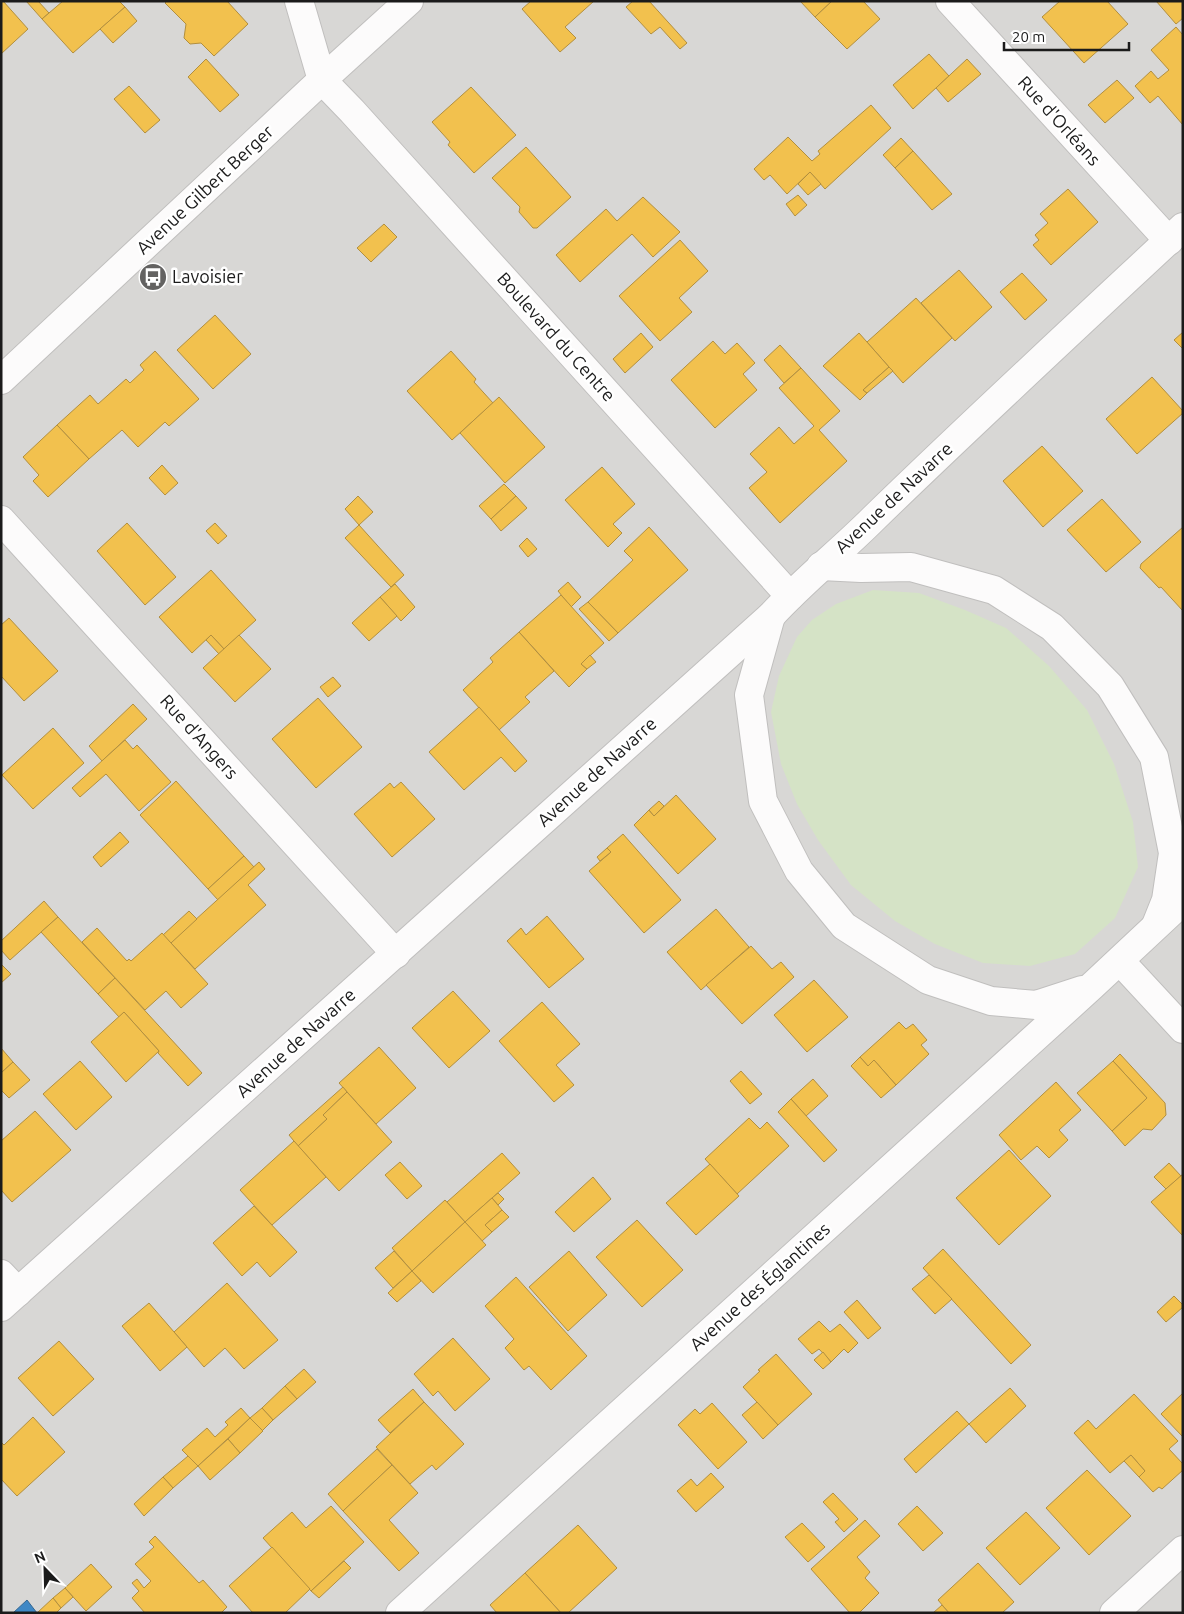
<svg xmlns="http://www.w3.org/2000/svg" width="1184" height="1614" viewBox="0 0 1184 1614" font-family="Ubuntu,sans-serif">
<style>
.residential{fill:#d8d7d5}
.grass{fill:#d5e3c6}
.homes{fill:#f2c14e;stroke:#b28f3f}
.schools{fill:#3f88c5;stroke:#346792}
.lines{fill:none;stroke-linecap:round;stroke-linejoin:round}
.minor-casing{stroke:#c0bfbe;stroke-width:30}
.tertiary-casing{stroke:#c0bfbe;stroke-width:30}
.minor{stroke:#fcfbfb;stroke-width:28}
.tertiary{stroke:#fcfbfb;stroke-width:28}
.labels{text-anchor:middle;stroke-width:5;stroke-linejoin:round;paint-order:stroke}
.street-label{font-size:18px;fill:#1b1b1b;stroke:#fff}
.poi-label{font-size:18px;fill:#1b1b1b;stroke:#fff;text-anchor:start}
</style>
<rect width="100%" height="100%" fill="#e9e7e4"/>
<rect class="residential" x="1" y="1" width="1182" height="1612"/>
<path class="grass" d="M873 590 919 593 965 610 1006 628 1049 666 1087 710 1114 764 1133 822 1138 867 1115 918 1075 954 1030 966 983 963 935 944 895 921 851 885 818 840 797 804 781 764 771 712 779 676 797 637 812 620 836 604Z"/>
<g class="homes">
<path d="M1 1H3L28 29 1 54Z"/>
<path d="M26 1H38L49 13 42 19Z"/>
<path d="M63 1H119L125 7 73 53 42 19Z"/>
<path d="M167 1H227L248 24 214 56 201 43 190 44 184 38 186 24 165 3Z"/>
<path d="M531 1H594L565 27 576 38 560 52 522 9Z"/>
<path d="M633 1H649L687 43 680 49 660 27 651 34 626 7Z"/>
<path d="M800 1H832L815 17Z"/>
<path d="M832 1H863L880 19 847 49 815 17Z"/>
<path d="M1060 1H1107L1128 24 1084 63 1042 17Z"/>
<path d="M1156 1H1183V18L1176 24Z"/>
<path d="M125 7 137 21 113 43 100 29Z"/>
<path d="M1176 27 1183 35V125L1158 96 1150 103 1135 86 1151 71 1158 79 1169 70 1151 50Z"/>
<path d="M929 54 949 76 913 109 893 85Z"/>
<path d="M206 59 239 95 220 112 188 77Z"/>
<path d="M967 59 981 74 948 102 936 88Z"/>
<path d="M1117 80 1134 98 1105 123 1088 105Z"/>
<path d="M129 86 160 120 145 133 114 99Z"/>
<path d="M471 87 516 135 474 173 448 145 450 142 432 122Z"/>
<path d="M871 105 891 128 825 189 810 172 787 194 770 175 764 180 754 169 788 137 812 161 820 154 818 151Z"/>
<path d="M901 138 913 151 895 168 883 155Z"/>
<path d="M526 147 571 197 537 228H533L519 212 520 207 492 178Z"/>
<path d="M913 151 952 194 932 210 895 168Z"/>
<path d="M810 172 821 184 808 195 798 184Z"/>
<path d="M1068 189 1098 222 1051 265 1033 245 1039 240 1035 235 1048 223 1040 214Z"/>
<path d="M798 195 807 205 795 216 786 204Z"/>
<path d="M643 197 680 232 653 257 632 234 580 282 556 255 606 209 617 221Z"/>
<path d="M384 224 397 237 371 262 357 248Z"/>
<path d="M680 240 708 271 679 298 692 312 660 341 619 296Z"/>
<path d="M959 270 992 307 955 341 921 303Z"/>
<path d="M1022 273 1047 300 1025 320 1000 292Z"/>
<path d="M916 298 952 338 903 383 867 342Z"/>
<path d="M215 315 251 354 213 389 177 350Z"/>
<path d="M1183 332V349L1174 340Z"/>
<path d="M641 333 653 347 625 373 613 359Z"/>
<path d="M859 333 889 367 863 390 867 393 860 400 823 366Z"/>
<path d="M713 341 725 354 737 343 755 363 743 374 757 390 715 428 671 380Z"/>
<path d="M780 345 801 368 784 383 764 360Z"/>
<path d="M155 351 199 399 169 426 165 422 138 447 122 430 89 459 57 425 90 395 98 404 126 379 130 383 144 370 140 365Z"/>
<path d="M451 351 476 379 474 382 493 403 452 440 407 391Z"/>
<path d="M889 367 893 371 867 393 863 390Z"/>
<path d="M801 368 840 411 819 430 847 461 780 523 749 488 767 472 750 454 779 427 794 444 814 426 779 388Z"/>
<path d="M1152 377 1183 411V413L1137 454 1106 419Z"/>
<path d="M499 397 545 447 505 483 460 433Z"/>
<path d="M57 425 89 459 48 497 33 481 39 475 23 457Z"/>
<path d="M1042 446 1083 491 1043 527 1003 481Z"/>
<path d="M162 465 178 483 165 495 149 478Z"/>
<path d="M602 467 635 504 613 524 622 533 608 547 565 500Z"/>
<path d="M504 484 516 496 491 519 479 506Z"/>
<path d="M358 496 373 512 359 525 345 509Z"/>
<path d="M516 496 527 508 501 531 491 519Z"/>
<path d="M1102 499 1141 542 1106 572 1067 530Z"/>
<path d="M127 523 176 577 145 605 97 551Z"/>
<path d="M215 523 227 536 218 544 206 531Z"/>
<path d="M359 525 404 575 391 587 345 538Z"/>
<path d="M649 527 688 570 618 633 588 602 633 560 624 551Z"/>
<path d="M1183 527V611L1161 587 1159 588 1140 568 1141 564Z"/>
<path d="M527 538 537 549 528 557 519 546Z"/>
<path d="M211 570 256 620 224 649 211 635 192 653 159 617Z"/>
<path d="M568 582 581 597 571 607 558 591Z"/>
<path d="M395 584 415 607 401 621 380 597Z"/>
<path d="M561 595 604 643 581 664 587 669 569 687 519 632Z"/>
<path d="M380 597 397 616 369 641 352 623Z"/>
<path d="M588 602 618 633 609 641 579 609Z"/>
<path d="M9 618 58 671 24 701 1 676V625Z"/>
<path d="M519 632 554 671 525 697 530 702 499 730 463 690 493 662 490 658Z"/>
<path d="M211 635 224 649 219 654 206 640Z"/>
<path d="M239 635 271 669 235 702 203 668Z"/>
<path d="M590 655 596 662 587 669 581 664Z"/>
<path d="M333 677 341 686 328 697 320 687Z"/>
<path d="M318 698 362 747 316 788 272 739Z"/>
<path d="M133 704 147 719 102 761 89 746Z"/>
<path d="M479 707 527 761 515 772 501 757 464 790 429 752Z"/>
<path d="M53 728 84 763 33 809 2 775Z"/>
<path d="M125 740 133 749 137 745 171 782 139 811 106 774 80 797 72 788Z"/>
<path d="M176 781 244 856 208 889 140 815Z"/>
<path d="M401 782 435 819 392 857 354 814 390 783 394 788Z"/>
<path d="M676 795 716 839 678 874 634 825 649 810 654 816Z"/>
<path d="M659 801 664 806 654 816 649 810Z"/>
<path d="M120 832 129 842 101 867 93 857Z"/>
<path d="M623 834 681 900 644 933 589 871 611 852 607 848Z"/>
<path d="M607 848 611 852 600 861 597 857Z"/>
<path d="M244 856 254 867 218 900 208 889Z"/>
<path d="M259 862 265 869 248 885 266 905 195 969 171 943 172 941Z"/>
<path d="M44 901 58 917 10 960 1 950V941Z"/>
<path d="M716 909 749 947 701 990 667 952Z"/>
<path d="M189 911 197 919 171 943 163 935Z"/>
<path d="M547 916 584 959 549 988 507 941 521 928 526 935Z"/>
<path d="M58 917 115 978 98 994 41 932Z"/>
<path d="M97 928 127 961 129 959 131 961 162 933 208 984 181 1008 166 991 145 1010 82 942Z"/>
<path d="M751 946 772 969 781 962 794 977 742 1024 706 985Z"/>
<path d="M1 964 11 974 1 983Z"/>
<path d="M115 978 202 1073 188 1086 158 1053 159 1051 124 1012 119 1017 98 994Z"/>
<path d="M814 980 848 1017 807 1052 774 1015Z"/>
<path d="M453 991 490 1031 449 1068 412 1028Z"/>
<path d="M542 1002 580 1044 556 1065 574 1085 554 1102 499 1041Z"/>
<path d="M124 1012 159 1051 126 1082 91 1042Z"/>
<path d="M899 1022 906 1029 913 1024 927 1040 921 1045 929 1054 896 1085 874 1060 868 1066 860 1057Z"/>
<path d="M379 1047 416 1088 376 1124 339 1083Z"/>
<path d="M1 1048 13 1062 1 1073Z"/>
<path d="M1120 1054 1165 1103 1166 1115 1152 1130 1143 1129 1125 1146 1112 1131 1147 1098 1113 1061Z"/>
<path d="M860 1057 868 1066 874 1060 896 1085 881 1098 851 1066Z"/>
<path d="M80 1061 112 1097 76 1130 43 1094Z"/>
<path d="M1113 1061 1147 1098 1112 1131 1077 1093Z"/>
<path d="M13 1062 30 1080 9 1098 1 1090V1073Z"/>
<path d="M741 1071 762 1094 750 1104 730 1081Z"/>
<path d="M813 1079 828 1096 806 1116 791 1099Z"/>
<path d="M1056 1082 1081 1110 1059 1130 1068 1140 1049 1158 1037 1146 1021 1160 999 1135Z"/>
<path d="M343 1087 347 1092 323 1115 327 1119 298 1146 289 1135Z"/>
<path d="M347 1092 392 1142 339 1191 298 1146 327 1119 323 1115Z"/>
<path d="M791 1099 837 1150 824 1162 778 1112Z"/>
<path d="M35 1111 71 1150 12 1202 1 1190V1141Z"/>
<path d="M749 1118 760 1129 767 1122 789 1146 737 1194 705 1159Z"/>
<path d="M294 1141 326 1177 272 1225 240 1190Z"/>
<path d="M1009 1150 1051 1196 999 1245 956 1198Z"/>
<path d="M502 1153 520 1173 465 1222 447 1202Z"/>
<path d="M400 1162 422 1186 407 1199 385 1175Z"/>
<path d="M1169 1163 1181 1176 1166 1189 1154 1177Z"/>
<path d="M710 1164 739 1196 696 1235 666 1203Z"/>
<path d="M1183 1174V1236L1151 1202Z"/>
<path d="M593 1177 611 1199 574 1232 555 1212Z"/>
<path d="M498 1193 504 1199 498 1205 492 1198Z"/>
<path d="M492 1198 502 1210 485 1225 492 1232 482 1241 465 1222Z"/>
<path d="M445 1200 465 1222 412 1271 392 1248Z"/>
<path d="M254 1206 297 1252 270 1277 257 1262 242 1276 213 1243Z"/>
<path d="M502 1210 509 1217 492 1232 485 1225Z"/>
<path d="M637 1220 683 1270 642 1307 596 1257Z"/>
<path d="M465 1222 486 1245 433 1293 412 1271Z"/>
<path d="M943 1249 1031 1345 1011 1364 923 1268Z"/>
<path d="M394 1251 412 1271 393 1288 375 1268Z"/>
<path d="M569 1251 607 1295 568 1331 529 1287Z"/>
<path d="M412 1271 421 1281 397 1302 388 1293Z"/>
<path d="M929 1275 952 1299 935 1314 912 1289Z"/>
<path d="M516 1277 587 1356 551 1390 529 1366 524 1370 505 1348 514 1339 485 1306Z"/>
<path d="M227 1283 278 1340 244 1369 225 1348 204 1367 174 1332Z"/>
<path d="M1174 1296 1183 1305V1307L1166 1322 1157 1312Z"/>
<path d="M857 1300 881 1328 868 1339 844 1312Z"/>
<path d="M149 1303 187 1347 160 1371 122 1326Z"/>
<path d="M819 1321 830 1332 840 1324 858 1343 848 1353 844 1349 831 1362 819 1349 812 1354 798 1339Z"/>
<path d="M453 1338 490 1379 455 1411 438 1391 433 1396 414 1374Z"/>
<path d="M59 1341 94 1379 53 1416 18 1378Z"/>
<path d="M823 1352 831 1362 823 1369 814 1360Z"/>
<path d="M776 1354 812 1394 778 1425 743 1387 760 1371 758 1370Z"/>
<path d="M304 1369 316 1382 297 1399 285 1386Z"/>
<path d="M285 1386 297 1399 273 1420 262 1408Z"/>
<path d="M1010 1388 1026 1406 986 1443 969 1424Z"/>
<path d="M413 1389 424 1402 390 1433 378 1420Z"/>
<path d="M1183 1393V1437L1161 1414Z"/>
<path d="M1134 1394 1178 1441 1169 1449 1183 1464V1470L1162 1489 1159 1487 1153 1492 1139 1477 1145 1471 1131 1455 1110 1473 1074 1433 1088 1420 1096 1429Z"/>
<path d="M424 1402 464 1444 436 1470 432 1465 410 1484 376 1447Z"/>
<path d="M757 1402 778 1425 763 1439 742 1415Z"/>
<path d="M712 1403 747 1442 718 1469 678 1425 695 1409 700 1414Z"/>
<path d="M241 1408 250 1418 198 1466 182 1450 207 1428 215 1437 228 1425 225 1422Z"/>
<path d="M262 1408 273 1420 262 1431 250 1418Z"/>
<path d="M957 1411 969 1424 916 1473 904 1459Z"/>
<path d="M33 1417 65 1452 17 1496 1 1479V1442L4 1445Z"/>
<path d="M250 1418 263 1431 240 1453 228 1439Z"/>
<path d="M228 1439 240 1453 210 1480 198 1466Z"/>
<path d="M377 1449 392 1465 343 1511 328 1494Z"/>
<path d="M1131 1455 1145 1471 1139 1477 1124 1461Z"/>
<path d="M188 1456 198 1466 173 1488 163 1477Z"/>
<path d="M392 1465 418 1493 389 1520 419 1553 399 1571 343 1511Z"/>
<path d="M1087 1470 1131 1516 1089 1555 1046 1508Z"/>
<path d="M711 1473 724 1487 696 1512 677 1491 691 1479 697 1486Z"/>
<path d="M163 1477 173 1488 144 1516 134 1504Z"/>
<path d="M833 1493 858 1519 844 1532 835 1522 839 1519 823 1502Z"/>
<path d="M331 1506 364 1542 311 1591 263 1538 292 1512 306 1528Z"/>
<path d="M917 1506 943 1533 923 1551 898 1524Z"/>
<path d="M1026 1512 1060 1548 1020 1585 986 1548Z"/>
<path d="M865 1520 880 1536 857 1557 870 1572 865 1578 879 1593 859 1613H850L811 1569Z"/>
<path d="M802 1523 825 1547 808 1562 785 1537Z"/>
<path d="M578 1525 617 1568 568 1613H561L525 1573Z"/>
<path d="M155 1536 199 1583 203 1580 227 1607 221 1613H145L132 1598 139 1591 132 1583 137 1579 144 1588 151 1581 135 1564 154 1547 149 1542Z"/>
<path d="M272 1547 310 1589 285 1613H253L229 1586Z"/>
<path d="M344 1561 351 1568 319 1598 311 1591Z"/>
<path d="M978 1563 1014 1602 1002 1613H949L938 1600Z"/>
<path d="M91 1564 112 1587 86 1611 65 1588Z"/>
<path d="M525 1573 561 1613H497L490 1605Z"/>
<path d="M65 1588 73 1597 61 1608 53 1598Z"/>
<path d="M53 1598 61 1608 56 1613H37Z"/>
<path d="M942 1605 949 1613H933Z"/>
</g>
<path class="schools" d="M27 1600 37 1613H13Z"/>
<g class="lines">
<defs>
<g id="minor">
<path d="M299 1 322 80 352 111 790 596"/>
<path d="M950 1 1169 241"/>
<path d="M1 520 396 954"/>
<path d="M821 566 861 568 911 567 994 590 1052 627 1110 686 1154 757 1173 853 1166 900 1156 925"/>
<path d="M771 616 749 695 763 801 799 871 844 926 928 980 991 1001 1036 1005 1082 990"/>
<path d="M1120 961 1183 1029"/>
<path d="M1 1274 18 1292"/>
<path d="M1 1307 771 616C803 581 840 552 873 519 975 420 1079 324 1183 227"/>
<path d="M400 1613 1092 986 1183 901"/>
<path d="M1114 1613 1183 1550"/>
</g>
<path id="tertiary" d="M1 380 322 80 409 1"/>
</defs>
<use href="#minor" class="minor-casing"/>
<use href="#tertiary" class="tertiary-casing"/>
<use href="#minor" class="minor"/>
<use href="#tertiary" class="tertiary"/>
</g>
<defs>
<symbol id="bus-disc" viewBox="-11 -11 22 22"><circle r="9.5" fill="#636261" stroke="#fff"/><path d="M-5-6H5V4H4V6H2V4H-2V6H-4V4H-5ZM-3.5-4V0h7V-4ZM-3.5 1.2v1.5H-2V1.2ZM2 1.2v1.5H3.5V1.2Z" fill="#fff"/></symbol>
</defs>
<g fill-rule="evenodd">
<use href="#bus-disc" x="137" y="261" width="32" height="32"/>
</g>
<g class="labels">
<g class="street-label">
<text transform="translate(1059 121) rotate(48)" y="6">Rue d'Orléans</text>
<text transform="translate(205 190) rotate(-43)" y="6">Avenue Gilbert Berger</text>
<text transform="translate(556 337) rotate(48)" y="6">Boulevard du Centre</text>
<text transform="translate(894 498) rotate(-43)" y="6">Avenue de Navarre</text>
<text transform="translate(199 737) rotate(48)" y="6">Rue d'Angers</text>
<text transform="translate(597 772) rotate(-42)" y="6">Avenue de Navarre</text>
<text transform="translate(296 1043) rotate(-42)" y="6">Avenue de Navarre</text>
<text transform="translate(760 1287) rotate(-42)" y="6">Avenue des Églantines</text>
</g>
<g class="poi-label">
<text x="172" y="283">Lavoisier</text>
</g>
</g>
<rect width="1184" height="1614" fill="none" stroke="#1b1b1b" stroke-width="5"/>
<g transform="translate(45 1569) rotate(337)" stroke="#ffffff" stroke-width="4" paint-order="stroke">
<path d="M0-4L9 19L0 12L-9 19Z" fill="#1b1b1b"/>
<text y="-8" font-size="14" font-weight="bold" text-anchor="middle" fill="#1b1b1b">N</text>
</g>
<path d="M1004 42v8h125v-8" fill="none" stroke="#1b1b1b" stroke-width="2.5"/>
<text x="1012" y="42" font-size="15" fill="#1b1b1b" stroke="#ffffff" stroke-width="4" paint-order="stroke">20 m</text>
</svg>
